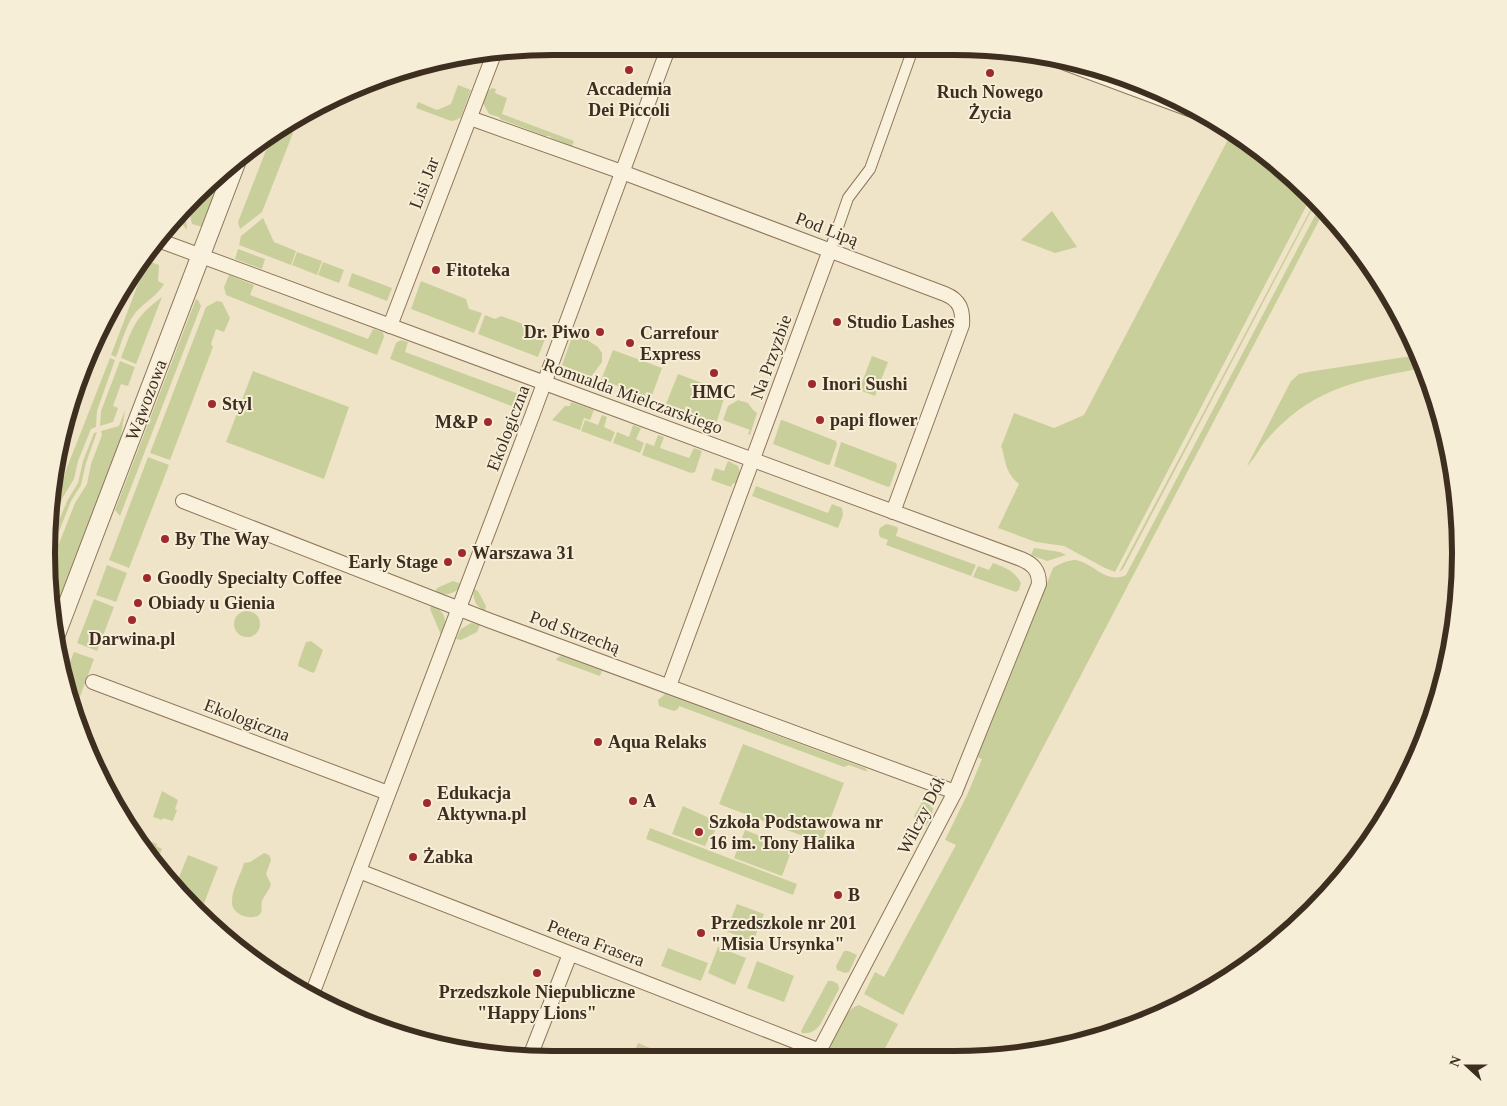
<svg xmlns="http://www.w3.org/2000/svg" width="1507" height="1106" viewBox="0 0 1507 1106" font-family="Georgia,serif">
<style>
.green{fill:#c9cf9b}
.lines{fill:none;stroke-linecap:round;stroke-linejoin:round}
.pedestrian-casing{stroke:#8d765c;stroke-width:12}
.minor-casing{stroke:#8d765c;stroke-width:16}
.tertiary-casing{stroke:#8d765c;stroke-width:20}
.pedestrian{stroke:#faf1dc;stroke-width:10}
.minor{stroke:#faf1dc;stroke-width:14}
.tertiary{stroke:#faf1dc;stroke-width:18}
.poi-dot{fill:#9e2a2b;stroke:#f7eed8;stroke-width:2}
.labels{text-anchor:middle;stroke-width:4;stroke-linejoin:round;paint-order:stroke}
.poi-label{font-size:18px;font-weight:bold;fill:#3d2e20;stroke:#f7eed8;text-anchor:start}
.street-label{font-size:18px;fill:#3d2e20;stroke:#f7eed8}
.rim{fill:none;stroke:#3d2e20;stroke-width:6}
</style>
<rect width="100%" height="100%" fill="#f0e4c8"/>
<g class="green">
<path d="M458 85 471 90 461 117 456 120 451 121 416 108 418 102 437 110 451 104Z"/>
<path d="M492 88 496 89 495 93 507 98 502 114 574 141 572 146 551 138 550 136H545L500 119 499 117 489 114 483 103 487 92Z"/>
<path d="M280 127 291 130 293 133 262 212 240 229 238 222 274 130Z"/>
<path d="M1233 130 1288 172 1311 197 1115 572 1105 568 1064 546 1036 542 998 528 1019 484C1006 473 1006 464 1002 448L1001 447 1014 413 1054 428 1084 415Z"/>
<path d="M222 175 202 227 192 224 189 212 191 203Z"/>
<path d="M1315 201 1316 202 1123 569 1119 572Z"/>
<path d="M1320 206 1324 211 903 1015 864 994 875 972 884 977 956 845 945 840 968 793 982 759 977 757 1053 568C1059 564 1068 560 1075 560 1093 562 1106 585 1126 575Z"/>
<path d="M185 207 187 230 177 217 178 214Z"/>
<path d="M1052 211 1077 247 1055 253 1021 240Z"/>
<path d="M263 218 274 242 296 251 291 265 239 245 241 236Z"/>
<path d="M238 249 265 259 262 269 235 259Z"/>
<path d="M297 252 322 261 317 275 292 265Z"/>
<path d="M145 260 159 265 158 281 164 284C157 296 145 302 136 312 126 324 122 342 116 357L111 355 143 271 138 269Z"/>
<path d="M323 262 344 270 339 283 318 275Z"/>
<path d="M352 273 392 288 387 301 348 286Z"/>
<path d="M229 275 254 285 250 295 368 339 373 329 383 332 384 337 377 355 226 295 224 287Z"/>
<path d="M421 281 466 299 469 309 482 313 474 333 411 309Z"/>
<path d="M162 297 136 364 121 358C133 327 134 318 162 297Z"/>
<path d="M196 299 198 300 201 306 120 516 115 510Z"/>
<path d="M217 301 222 302 230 318 224 332 216 329 211 344 213 347 170 460 150 453 206 307Z"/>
<path d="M485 315 495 319 501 316 545 332 547 334 538 357 478 334Z"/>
<path d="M574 331 598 347 602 353V362L591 377 562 365Z"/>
<path d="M401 340 408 342 405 352 519 394 514 407 390 359 396 343Z"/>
<path d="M613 350 662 368 651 398 601 380Z"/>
<path d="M1418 355 1423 368C1371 378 1323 385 1283 423 1276 429 1270 436 1264 443 1259 450 1252 462 1247 466L1291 381 1299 374 1308 372Z"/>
<path d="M872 356 888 362 875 396 859 390Z"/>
<path d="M110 358 115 360 97 411 96 427 91 429 78 461 74 479 63 497 48 536V516Z"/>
<path d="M120 361 135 367 128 386 121 384 113 406 118 408 113 422 100 426 101 411Z"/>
<path d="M253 371 349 407 324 479 226 442Z"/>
<path d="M678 374 726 392 717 421 715 423 666 404Z"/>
<path d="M738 400 748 403 753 410 757 413 750 435 748 434 750 430 723 420 728 406Z"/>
<path d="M571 402 594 410 590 420 584 418 580 430 552 420 565 406H570Z"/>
<path d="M125 410 120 442 51 621 49 569 75 503 87 484 91 464 102 435 101 431 119 426Z"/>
<path d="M602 415 607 417 604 427 615 432 611 442 581 431 585 420 598 425Z"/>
<path d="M782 420 836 441 837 444 830 464 828 465 773 444 781 420Z"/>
<path d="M633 425 641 428 636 439 644 443 640 453 613 443 617 432 629 437Z"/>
<path d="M97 432 86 463 81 485 71 501 49 557 48 548 67 501 78 483 83 461 94 433Z"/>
<path d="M658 435 664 437 660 448 689 458 694 448 702 451 695 472 691 473 642 455 646 443 654 446Z"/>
<path d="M841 442 896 463 897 466 890 486 888 487 834 466Z"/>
<path d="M148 457 169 465 129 568 109 560Z"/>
<path d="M728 461 738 466 740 473 737 484 733 483 731 487 711 480 715 468 724 471Z"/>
<path d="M756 486 828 513 832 504 842 508 843 515 838 528 752 496Z"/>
<path d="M887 524 897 527 898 529 896 536 976 565 971 576 886 545 888 540 880 537C877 529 880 527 887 524Z"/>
<path d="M1034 548 1060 552 1066 555 1047 561 1031 555Z"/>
<path d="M993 563C1004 567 1015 571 1021 583L1019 590 1016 592 973 577 978 566 989 570Z"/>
<path d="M107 565 127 573 116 602 96 595Z"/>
<path d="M453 581 462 584C455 595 446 596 435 592L437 588Z"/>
<path d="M474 589 478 591 486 606 485 611C476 607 472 599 474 589Z"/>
<path d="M94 599 114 607 97 651 77 643Z"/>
<path d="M431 605C446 612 448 620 441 635L430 609Z"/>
<circle cx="247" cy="624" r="13"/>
<path d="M471 623 480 625 477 632 461 640 456 639 461 629Z"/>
<path d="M311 641 323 650 315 671 313 673 298 666 299 661 306 642Z"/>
<path d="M74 652 94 659 75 710 65 674Z"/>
<path d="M562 656 602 671 600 676 556 660 558 657Z"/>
<path d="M665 694 865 768 868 772 849 765 844 767 679 706 678 709 674 711 659 706 658 700Z"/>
<path d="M743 744 844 783 821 843 719 804Z"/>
<path d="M162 791 178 800 175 809 177 810 173 821 163 818 162 820 153 817Z"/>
<path d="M927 793 934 803 932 814 926 826 916 821 914 816Z"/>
<path d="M683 806 718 822 713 836 710 835 705 846 672 834Z"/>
<path d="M650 828 797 884 793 895 646 839Z"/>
<path d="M745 830 758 835 761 841 791 852 782 876 734 858Z"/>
<path d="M147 840 157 844 156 846 162 849 158 859 154 857 152 863 141 845 142 842 145 843Z"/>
<path d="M264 853 269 855 271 860 266 874 271 884C269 891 265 894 262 901 260 906 264 911 259 915 250 921 232 914 232 903 231 891 241 874 244 863L250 862Z"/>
<path d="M188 855 218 867 200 914 175 887Z"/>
<path d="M737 904 764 914 753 942 726 931Z"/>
<path d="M718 947 746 958 735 985 708 973Z"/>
<path d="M668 948 708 963 701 981 661 966Z"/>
<path d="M844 951H848L857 955 849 972 845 973 837 970 836 966Z"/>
<path d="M757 961 794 976 784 1002 747 988Z"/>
<path d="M828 981H832L838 984 839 989 820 1025C815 1031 810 1034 802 1033L801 1031Z"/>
<path d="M859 1005 898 1024 881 1056 824 1057C831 1044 844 1008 859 1005Z"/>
<path d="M638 1043 674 1058H632Z"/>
</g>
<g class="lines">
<defs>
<path id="pedestrian" d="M830 250 848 198 870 169 914 46"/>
<g id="minor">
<path d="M1057 60 1205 115"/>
<path d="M470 118 622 172 945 294C960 300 963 310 962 325L893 512"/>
<path d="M158 240 1021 559C1033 564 1039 570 1039 584L955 792 816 1057"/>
<path d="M390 326 494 54"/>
<path d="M183 501 488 620 955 792"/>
<path d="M93 682 388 793"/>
<path d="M669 686 830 250"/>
<path d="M359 871 820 1051"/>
<path d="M311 997 532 416 669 46"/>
<path d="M529 1059 570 954"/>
</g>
<path id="tertiary" d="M55 637 236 163"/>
</defs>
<use href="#pedestrian" class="pedestrian-casing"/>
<use href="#minor" class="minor-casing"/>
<use href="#tertiary" class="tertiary-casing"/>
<use href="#pedestrian" class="pedestrian"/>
<use href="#minor" class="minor"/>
<use href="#tertiary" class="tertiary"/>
</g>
<g class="poi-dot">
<circle cx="629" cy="70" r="5"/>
<circle cx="990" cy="73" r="5"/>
<circle cx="436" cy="270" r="5"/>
<circle cx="837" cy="322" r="5"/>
<circle cx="600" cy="332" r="5"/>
<circle cx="630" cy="343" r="5"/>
<circle cx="714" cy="373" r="5"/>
<circle cx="812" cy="384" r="5"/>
<circle cx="212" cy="404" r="5"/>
<circle cx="820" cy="420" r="5"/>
<circle cx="488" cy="422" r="5"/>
<circle cx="165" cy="539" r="5"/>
<circle cx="462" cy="553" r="5"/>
<circle cx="448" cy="562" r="5"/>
<circle cx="147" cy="578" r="5"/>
<circle cx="138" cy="603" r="5"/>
<circle cx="132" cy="620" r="5"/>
<circle cx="598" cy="742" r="5"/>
<circle cx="633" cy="801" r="5"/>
<circle cx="427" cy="803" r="5"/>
<circle cx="699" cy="832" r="5"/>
<circle cx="413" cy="857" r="5"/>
<circle cx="838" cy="895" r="5"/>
<circle cx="701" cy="933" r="5"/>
<circle cx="537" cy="973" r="5"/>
</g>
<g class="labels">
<g class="poi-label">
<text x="629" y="95" text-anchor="middle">Accademia<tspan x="629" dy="21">Dei Piccoli</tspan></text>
<text x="990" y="98" text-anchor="middle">Ruch Nowego<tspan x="990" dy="21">Życia</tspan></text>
<text x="446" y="276">Fitoteka</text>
<text x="847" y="328">Studio Lashes</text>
<text x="590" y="338" text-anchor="end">Dr. Piwo</text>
<text x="640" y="339">Carrefour<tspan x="640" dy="21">Express</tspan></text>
<text x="822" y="390">Inori Sushi</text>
<text x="714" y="398" text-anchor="middle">HMC</text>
<text x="222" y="410">Styl</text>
<text x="830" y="426">papi flower</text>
<text x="478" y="428" text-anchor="end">M&amp;P</text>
<text x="175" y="545">By The Way</text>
<text x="472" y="559">Warszawa 31</text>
<text x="438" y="568" text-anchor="end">Early Stage</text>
<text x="157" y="584">Goodly Specialty Coffee</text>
<text x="148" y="609">Obiady u Gienia</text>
<text x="132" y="645" text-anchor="middle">Darwina.pl</text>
<text x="608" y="748">Aqua Relaks</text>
<text x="437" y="799">Edukacja<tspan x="437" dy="21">Aktywna.pl</tspan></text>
<text x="643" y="807">A</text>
<text x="709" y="828">Szkoła Podstawowa nr<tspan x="709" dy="21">16 im. Tony Halika</tspan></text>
<text x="423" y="863">Żabka</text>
<text x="848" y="901">B</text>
<text x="711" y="929">Przedszkole nr 201<tspan x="711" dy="21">"Misia Ursynka"</tspan></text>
<text x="537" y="998" text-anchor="middle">Przedszkole Niepubliczne<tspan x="537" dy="21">"Happy Lions"</tspan></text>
</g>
<g class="street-label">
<text transform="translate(424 183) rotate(-69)" y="6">Lisi Jar</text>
<text transform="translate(827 229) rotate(21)" y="6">Pod Lipą</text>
<text transform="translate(771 357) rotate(-70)" y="6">Na Przyzbie</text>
<text transform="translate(633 396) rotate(20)" y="6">Romualda Mielczarskiego</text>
<text transform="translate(146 400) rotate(-69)" y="6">Wąwozowa</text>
<text transform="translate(508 428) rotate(-69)" y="6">Ekologiczna</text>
<text transform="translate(575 632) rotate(20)" y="6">Pod Strzechą</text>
<text transform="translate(247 720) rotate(21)" y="6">Ekologiczna</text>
<text transform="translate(921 816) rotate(-63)" y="6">Wilczy Dół</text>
<text transform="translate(596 943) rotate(21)" y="6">Petera Frasera</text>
</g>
</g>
<path d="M0 0H1507V1106H0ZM553 55H954A498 498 0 0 1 1452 553V553A498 498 0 0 1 954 1051H553A498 498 0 0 1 55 553V553A498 498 0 0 1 553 55Z" fill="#f7eed8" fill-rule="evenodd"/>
<path class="rim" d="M553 55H954A498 498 0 0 1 1452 553V553A498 498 0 0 1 954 1051H553A498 498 0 0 1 55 553V553A498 498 0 0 1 553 55Z"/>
<g transform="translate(1467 1066) rotate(291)" stroke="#f7eed8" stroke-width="4" paint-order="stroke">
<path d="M0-4L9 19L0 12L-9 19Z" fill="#3d2e20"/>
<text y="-8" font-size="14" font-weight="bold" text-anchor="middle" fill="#3d2e20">N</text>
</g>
</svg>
